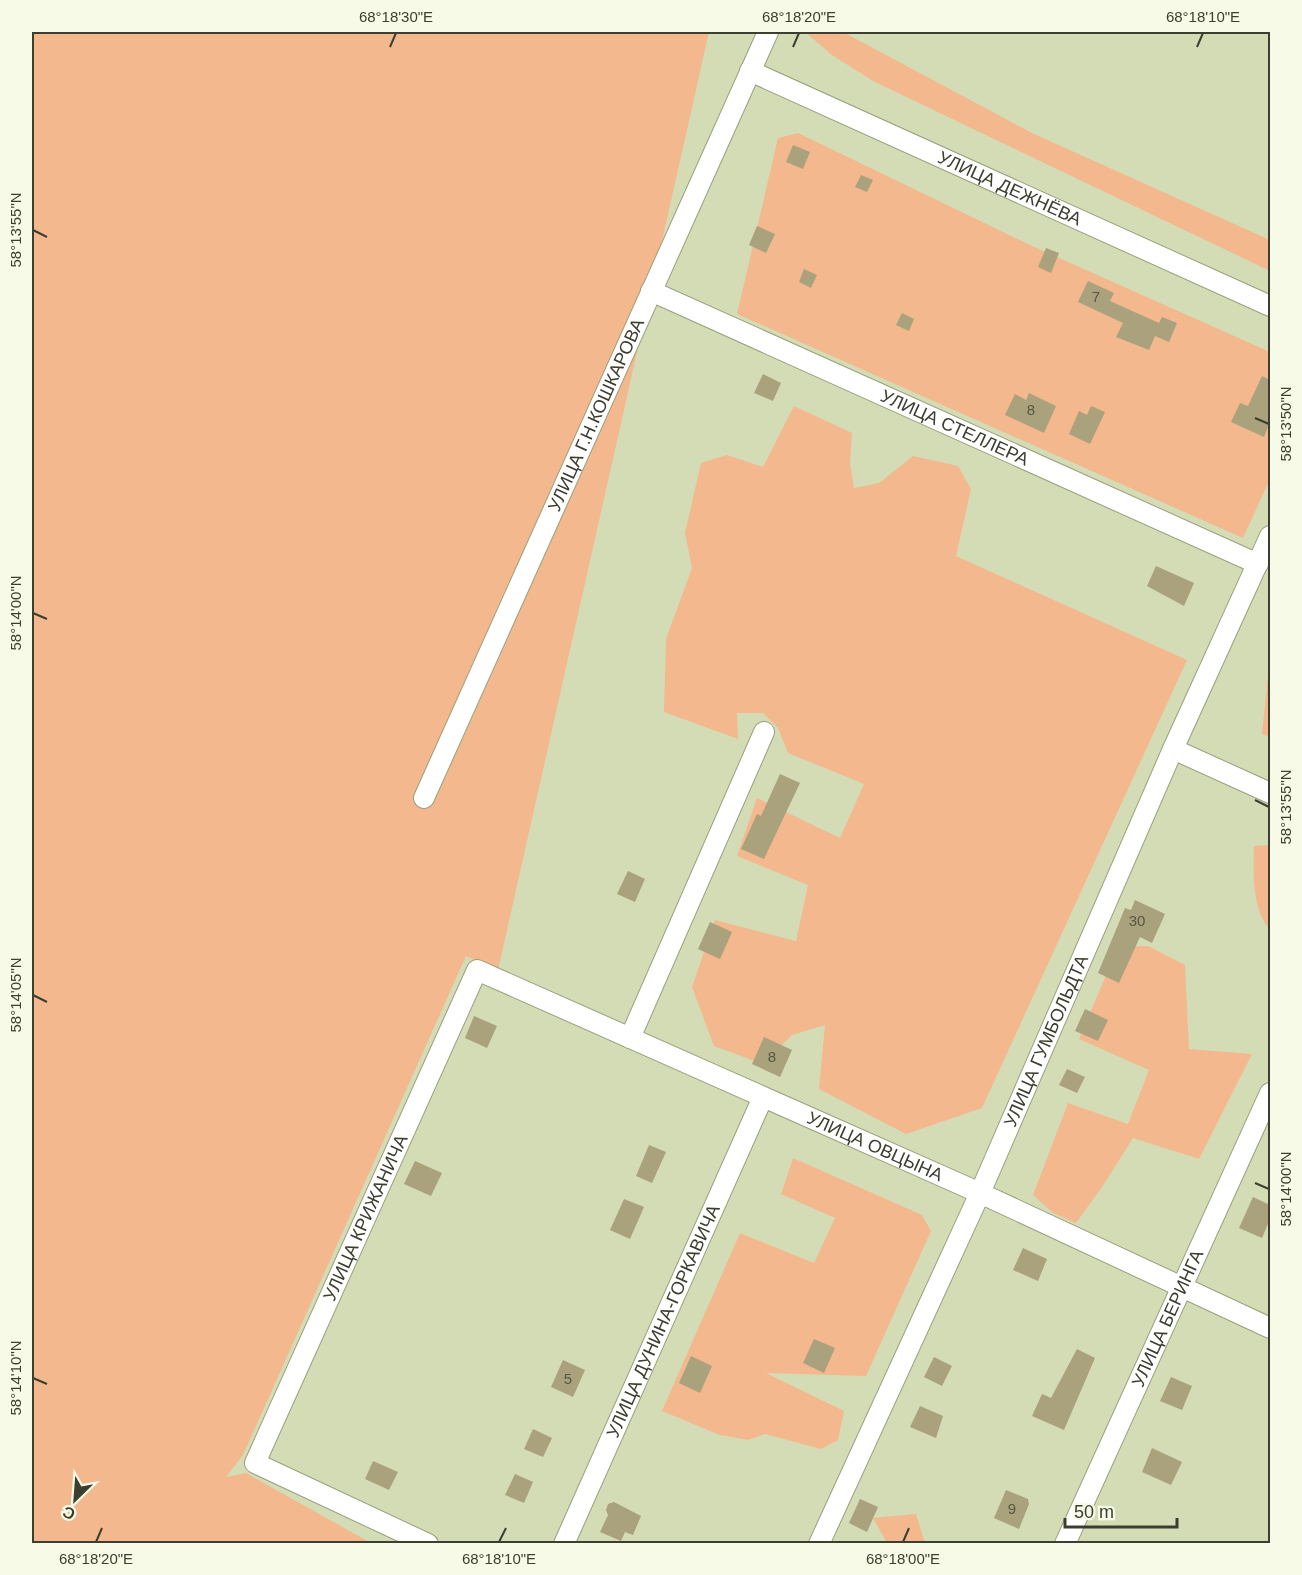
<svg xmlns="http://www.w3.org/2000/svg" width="1302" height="1575" viewBox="0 0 1302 1575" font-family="Helvetica,sans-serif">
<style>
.green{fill:#f3b88e}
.building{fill:#aaa17d}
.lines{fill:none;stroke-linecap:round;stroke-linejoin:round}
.minor-casing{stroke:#99a07c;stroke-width:22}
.minor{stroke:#fff;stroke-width:20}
.ticks{fill:none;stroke:#3c3f2f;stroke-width:2}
.labels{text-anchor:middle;stroke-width:4.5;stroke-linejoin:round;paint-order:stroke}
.number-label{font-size:15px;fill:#585842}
.street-label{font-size:18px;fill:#3c3f2f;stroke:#f6fae7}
.neatline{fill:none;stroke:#3c3f2f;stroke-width:2}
.ticks-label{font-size:15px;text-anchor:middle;fill:#3c3f2f}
</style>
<rect width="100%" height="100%" fill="#d4dcb6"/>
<g class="green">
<path d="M32 32H709L498 970 466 956 243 1455 226 1477 246 1473 371 1543 32 1544Z"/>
<path d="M805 32H843L1034 134 1270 240V271L873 81 832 55Z"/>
<path d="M798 133 1030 245 1270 352V479L1243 538 737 314 778 138Z"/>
<path d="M794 406 852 433 850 463 854 488 879 483 913 456 958 466 971 489 956 556 1187 660 982 1108 906 1134 819 1089 825 1025 792 1035 763 1064 714 1046 692 987 715 920 796 941 808 885 737 856 757 798 840 838 864 784 788 753 778 728 763 713H737L738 739 664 712 666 639 692 568 685 533 701 463 727 455 763 467Z"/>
<path d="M1270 657V737L1262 734Z"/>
<path d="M1270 845V930C1252 910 1253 872 1254 846Z"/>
<path d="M1148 946 1185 965 1189 1049 1252 1054 1199 1159 1133 1138 1104 1184 1076 1223 1053 1213 1033 1195 1068 1103 1128 1124 1149 1070 1079 1039 1118 947Z"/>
<path d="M793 1158 922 1215 931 1231 866 1376 766 1373 844 1411 838 1440 821 1449 765 1434 748 1440 720 1435 662 1411 740 1233 814 1263 835 1218 781 1194Z"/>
<path d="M916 1514 925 1543H887L873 1518Z"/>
</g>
<g class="building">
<path d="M793 145 810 152 803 169 786 162Z"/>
<path d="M861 175 873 180 867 192 855 187Z"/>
<path d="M757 226 775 234 766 253 749 245Z"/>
<path d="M1046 248 1059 253 1051 273 1038 267Z"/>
<path d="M804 269 817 275 811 288 799 282Z"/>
<path d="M1088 281 1114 293 1110 301 1159 323 1162 317 1177 323 1169 342 1155 336 1149 350 1116 337 1123 323 1078 302Z"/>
<path d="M902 313 914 319 909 331 896 325Z"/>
<path d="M763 374 781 383 773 401 754 393Z"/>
<path d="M1262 376 1270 380V422L1264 437 1231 422 1240 403 1248 406Z"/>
<path d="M1029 393 1056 406 1044 433 1005 415 1015 394 1026 400Z"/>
<path d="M1091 406 1105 412 1090 444 1069 434 1079 411 1087 415Z"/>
<path d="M1156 566 1194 583 1184 606 1147 586Z"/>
<path d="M780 774 800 783 764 859 741 849 757 814 761 816Z"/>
<path d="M628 871 645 879 635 902 617 894Z"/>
<path d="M1135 900 1165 914 1152 943 1140 937 1119 983 1098 973 1125 908 1131 910Z"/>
<path d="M710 922 732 932 720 959 698 949Z"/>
<path d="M1085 1009 1108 1020 1098 1041 1075 1031Z"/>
<path d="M474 1016 497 1026 487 1048 465 1038Z"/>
<path d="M764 1037 792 1050 780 1077 752 1064Z"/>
<path d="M1067 1069 1085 1077 1077 1093 1059 1085Z"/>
<path d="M649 1145 666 1152 652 1183 636 1176Z"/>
<path d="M415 1161 442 1173 431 1196 404 1184Z"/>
<path d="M1253 1197 1270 1205V1219L1262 1238 1239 1228Z"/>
<path d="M624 1199 644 1207 630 1239 610 1230Z"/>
<path d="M1023 1248 1047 1259 1038 1281 1013 1270Z"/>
<path d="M814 1339 835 1348 824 1373 803 1363Z"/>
<path d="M1077 1349 1095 1358 1064 1430 1032 1416 1042 1394 1051 1398Z"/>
<path d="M691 1356 712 1366 700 1393 679 1383Z"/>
<path d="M934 1357 952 1366 942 1386 924 1377Z"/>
<path d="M563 1360 585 1370 573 1397 551 1387Z"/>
<path d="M1171 1377 1192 1386 1182 1410 1160 1401Z"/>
<path d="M920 1406 943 1416 936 1438 910 1427Z"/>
<path d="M533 1429 552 1438 543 1457 524 1449Z"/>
<path d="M1152 1448 1182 1462 1171 1485 1142 1472Z"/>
<path d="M373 1461 398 1472 389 1490 365 1479Z"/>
<path d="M515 1474 533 1482 524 1503 505 1495Z"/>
<path d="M1006 1490 1028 1499 1029 1504 1019 1529 994 1518Z"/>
<path d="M860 1499 878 1507 867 1532 849 1523Z"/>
<path d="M614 1502 641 1516 633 1535 625 1532 621 1541 600 1532 608 1515 606 1510 608 1504Z"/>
</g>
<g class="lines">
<defs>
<g id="minor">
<path id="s1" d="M750 71 1270 306"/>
<path id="s2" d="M651 291 1258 564"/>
<path d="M1173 749 1270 793"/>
<path id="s3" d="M424 798 768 32"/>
<path d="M630 1038 764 732"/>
<path id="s4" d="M428 1544 255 1463 477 970 980 1193 1270 1328"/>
<path id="s5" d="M564 1544 763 1097"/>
<path id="s6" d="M819 1544 980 1193 1173 749 1270 536"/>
<path id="s7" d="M1065 1544 1270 1093"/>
</g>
</defs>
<use href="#minor" class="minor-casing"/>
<use href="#minor" class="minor"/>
</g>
<path class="ticks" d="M390 47 396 33M793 47 799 33M1197 47 1203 33M33 230 47 237M1255 418 1269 424M33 613 47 619M1255 800 1269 807M33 995 47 1002M1255 1183 1269 1189M33 1378 47 1384M96 1542 102 1528M499 1542 506 1528M903 1542 909 1528"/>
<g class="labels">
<g class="number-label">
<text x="1096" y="302">7</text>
<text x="1031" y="415">8</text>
<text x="1137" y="926">30</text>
<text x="772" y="1062">8</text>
<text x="568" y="1384">5</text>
<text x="1012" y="1514">9</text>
</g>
<g class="street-label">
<text dy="6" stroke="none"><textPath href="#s1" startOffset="285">УЛИЦА ДЕЖНЁВА</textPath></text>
<text dy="6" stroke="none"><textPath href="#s3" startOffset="420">УЛИЦА Г.Н.КОШКАРОВА</textPath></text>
<text dy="6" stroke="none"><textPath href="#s2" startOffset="333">УЛИЦА СТЕЛЛЕРА</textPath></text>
<text dy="6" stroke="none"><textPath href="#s6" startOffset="552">УЛИЦА ГУМБОЛЬДТА</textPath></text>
<text dy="6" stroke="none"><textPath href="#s4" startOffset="1167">УЛИЦА ОВЦЫНА</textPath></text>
<text dy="6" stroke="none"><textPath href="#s4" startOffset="460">УЛИЦА КРИЖАНИЧА</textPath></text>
<text dy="6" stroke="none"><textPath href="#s7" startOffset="248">УЛИЦА БЕРИНГА</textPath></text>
<text dy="6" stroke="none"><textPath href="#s5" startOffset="244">УЛИЦА ДУНИНА-ГОРКАВИЧА</textPath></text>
</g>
</g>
<rect width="1302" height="1575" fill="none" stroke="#f6fae7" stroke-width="66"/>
<g transform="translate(75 1500) rotate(205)" stroke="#f6fae7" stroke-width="4.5" paint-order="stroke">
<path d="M0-4.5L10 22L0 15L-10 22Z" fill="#3c3f2f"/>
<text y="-9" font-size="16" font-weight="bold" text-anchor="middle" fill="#3c3f2f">С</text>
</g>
<path d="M1065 1518v9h112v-9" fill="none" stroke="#3c3f2f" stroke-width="3"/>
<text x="1074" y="1518" font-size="18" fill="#3c3f2f" stroke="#f6fae7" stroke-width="4.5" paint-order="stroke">50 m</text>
<rect x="33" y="33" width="1236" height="1509" class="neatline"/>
<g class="ticks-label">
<text x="396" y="22">68°18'30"E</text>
<text x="799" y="22">68°18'20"E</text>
<text x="1203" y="22">68°18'10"E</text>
<text transform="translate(16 230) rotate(-90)" y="5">58°13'55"N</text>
<text transform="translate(1286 424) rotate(-90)" y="5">58°13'50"N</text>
<text transform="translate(16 613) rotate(-90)" y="5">58°14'00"N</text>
<text transform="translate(1286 807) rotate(-90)" y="5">58°13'55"N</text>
<text transform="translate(16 995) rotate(-90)" y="5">58°14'05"N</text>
<text transform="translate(1286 1189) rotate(-90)" y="5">58°14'00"N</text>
<text transform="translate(16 1378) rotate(-90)" y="5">58°14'10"N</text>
<text x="96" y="1564">68°18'20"E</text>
<text x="499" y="1564">68°18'10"E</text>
<text x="903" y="1564">68°18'00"E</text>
</g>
</svg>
